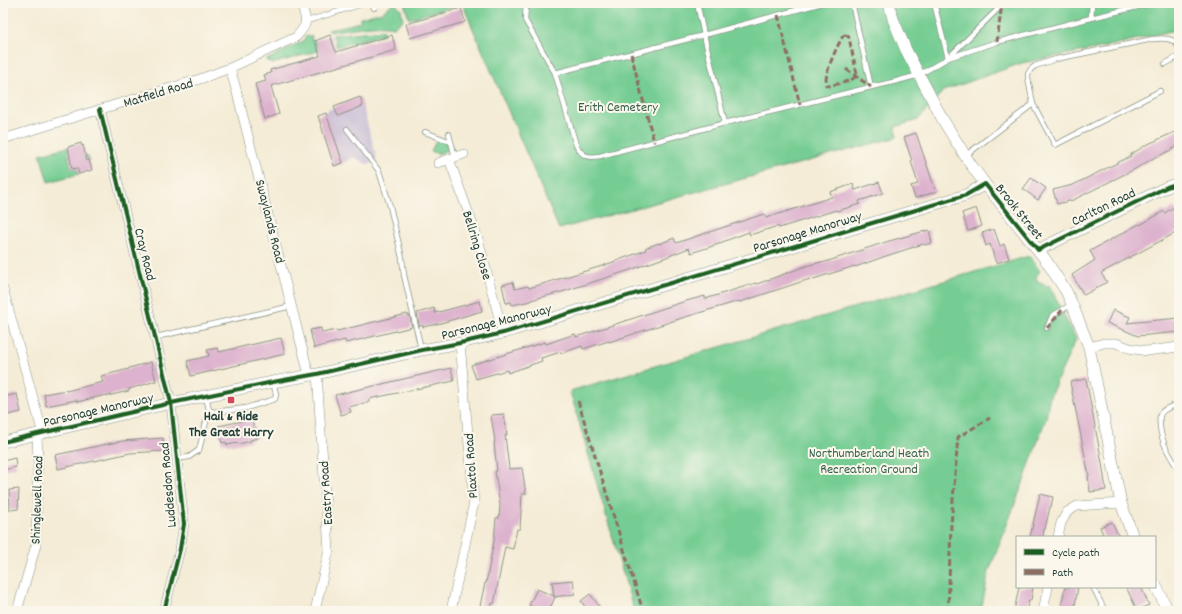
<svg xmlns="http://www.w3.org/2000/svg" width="1182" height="614" viewBox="0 0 1182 614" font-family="Dekko,sans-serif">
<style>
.industrial{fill:#cabfd6}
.green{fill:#76cd93;stroke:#4a8564}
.building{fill:#ddb2ce}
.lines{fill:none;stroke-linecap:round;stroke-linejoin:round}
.service-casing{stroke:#8a9485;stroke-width:6}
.minor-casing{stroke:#8a9485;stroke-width:10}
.tertiary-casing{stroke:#8a9485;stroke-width:12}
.service{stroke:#fff;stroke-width:4.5}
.minor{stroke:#fff;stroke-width:9}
.tertiary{stroke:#fff;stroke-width:11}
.quiet{stroke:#8d6e63;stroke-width:3;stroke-dasharray:6 3;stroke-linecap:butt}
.cycleway-casing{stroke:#fbf7ec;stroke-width:6}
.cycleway{stroke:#1b5e20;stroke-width:4}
.poi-dot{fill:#d1495b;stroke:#fbf7ec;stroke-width:1.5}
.labels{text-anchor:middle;stroke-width:4;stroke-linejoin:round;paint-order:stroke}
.street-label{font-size:14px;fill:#1f3d34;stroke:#fbf7ec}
.park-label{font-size:14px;fill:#35614c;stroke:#fbf7ec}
.poi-label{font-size:14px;font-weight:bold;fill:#1f3d34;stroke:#fbf7ec}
</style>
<rect width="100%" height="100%" fill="#fbf7ec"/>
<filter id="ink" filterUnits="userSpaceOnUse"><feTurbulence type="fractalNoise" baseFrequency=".025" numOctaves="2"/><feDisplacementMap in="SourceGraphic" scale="8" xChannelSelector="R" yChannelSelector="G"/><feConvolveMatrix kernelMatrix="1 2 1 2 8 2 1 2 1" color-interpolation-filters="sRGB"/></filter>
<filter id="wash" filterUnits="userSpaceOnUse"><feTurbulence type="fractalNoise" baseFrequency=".012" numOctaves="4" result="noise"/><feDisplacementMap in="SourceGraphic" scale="16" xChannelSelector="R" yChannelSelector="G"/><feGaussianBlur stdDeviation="0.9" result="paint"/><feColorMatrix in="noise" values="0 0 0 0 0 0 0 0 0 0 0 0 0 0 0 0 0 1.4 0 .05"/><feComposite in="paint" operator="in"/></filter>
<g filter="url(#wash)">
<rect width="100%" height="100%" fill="#f4ecd6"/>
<path class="industrial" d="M360 97 377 159 369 165 353 157 343 163 334 166 318 116 326 112 334 107Z"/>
<g class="green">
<path d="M393 3H394L401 9 403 20 394 27C376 23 349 29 331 32L328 30 360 22V18L383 12Z"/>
<path d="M404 3H460L461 4 409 19Z"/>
<path d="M462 3H1179V29L1105 47 1022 63 943 91 918 120 895 127 897 137 559 229Z"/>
<path d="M383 30 384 34 337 47 333 35Z"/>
<path d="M306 36H312L311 40 315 41 318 51 272 64V63L266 60 300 43 303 41Z"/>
<path d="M437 139 449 144 450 149 438 154 431 151Z"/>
<path d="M68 147 71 157H68L69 161 86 156H88L89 160 71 165 73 169 77 168 79 174 48 182 40 154Z"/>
<path d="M1029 256 1040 271 1036 277 1038 282 1046 286 1049 285 1076 339 1050 396 1046 418 1023 483 989 571 981 611H634L570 391Z"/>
</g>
<g id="blocks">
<g class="building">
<path d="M461 8 465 22 410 38 406 24Z"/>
<path d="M330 35 336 52 392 35 396 50 271 86 279 114 265 119 255 84 266 81 264 75 271 73 270 70 320 56 315 41Z"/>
<path d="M360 97 363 106 338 116 334 107Z"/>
<path d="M326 113 343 163 334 166 318 116Z"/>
<path d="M1179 130V145L1173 149 1157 157V156L1135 169 1073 200 1057 204 1053 190 1073 185 1131 156 1130 155 1146 145Z"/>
<path d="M916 133 936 192 915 198 911 186 918 184 911 161H912L904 137Z"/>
<path d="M81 143 82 146 83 145 87 161 89 160 92 170 79 174 77 168 72 169 68 147Z"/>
<path d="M1031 178 1046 188 1038 200 1023 189Z"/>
<path d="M879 182 883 193 859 201 860 204 837 211 836 210 779 228 778 226 750 235 749 232 722 242V243L691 253 689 248 664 258 627 271 565 291 531 300V301L512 305 511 302 506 303 502 285 513 282 515 289 528 286 529 288 602 266 646 250 645 248 659 243V244L674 238 676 243 764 214 766 218 832 197 830 192 853 184 855 190Z"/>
<path d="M1174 207 1179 216V231L1101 273 1107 282 1084 295 1072 275 1095 260 1090 251 1139 224 1140 225 1164 211 1165 213Z"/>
<path d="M976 208 982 226 968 231 962 213Z"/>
<path d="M994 229 1000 246 1004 244 1009 259 996 263 990 244 986 246 982 233Z"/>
<path d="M929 230 932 243 924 245 923 244 889 255 855 267V266L810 280V279L740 302 739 301 682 318 609 342V341L583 349 582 346 562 353 561 352 541 358 542 361 508 373 507 370 476 379 471 365 545 342 546 344 575 334 576 337 686 301 705 296V299L756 283 757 284 806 266 821 262 822 263 889 241Z"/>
<path d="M480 301 482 311 441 323 423 327 422 325 419 326 417 313 434 308 435 313Z"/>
<path d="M1113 310 1130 317 1127 323 1179 318V332L1138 336 1107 323Z"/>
<path d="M407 314V315H409L412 327 346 343 345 340 314 348 310 330 321 328 322 333 336 330 337 331Z"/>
<path d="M281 338 285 354 191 376 187 361 209 356 207 350 218 348 219 352Z"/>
<path d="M151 362 156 381 129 389V391L107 396 106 395 77 402V400L46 406 44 394 66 390V391L103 382 101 376 129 369V368Z"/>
<path d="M451 368 454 381 369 399V402L349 407 351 412 341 415 335 395Z"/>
<path d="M1086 379 1102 463 1106 490 1090 492 1088 476H1089L1070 382Z"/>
<path d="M17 394 21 412 3 416V397Z"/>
<path d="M504 414 507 435H505L509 469 522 468 526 494H522L520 529H517L513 549 505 547 494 604 492 603 490 611H479L485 583H486L494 541 496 518H499L500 505 495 471H497L494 442H495L491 415Z"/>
<path d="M252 419 254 429 256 428 258 438 250 440 251 441 238 444V443L227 445 226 442 222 443 218 426Z"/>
<path d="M163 438 164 451 130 453 58 469 55 455 122 441Z"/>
<path d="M15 458 16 467 3 470V461Z"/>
<path d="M19 489 18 509 10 510 9 490Z"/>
<path d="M1040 494 1053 497 1051 507H1050L1045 529H1044L1043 537H1030Z"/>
<path d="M1112 522 1119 537H1104L1100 527Z"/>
<path d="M573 580 575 594 554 597H555L549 611H534L535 608 529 605 537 589 554 596 552 582Z"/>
<path d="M1019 587H1033L1031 600H1029L1026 611H1014Z"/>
<path d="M1065 587H1078L1074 611H1060Z"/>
<path d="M1126 587H1141L1149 605 1137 610Z"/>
<path d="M590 594 603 611H588L581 601Z"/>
</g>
</g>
</g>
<g filter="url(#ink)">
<use href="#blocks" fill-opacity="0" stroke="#8a9485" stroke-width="1"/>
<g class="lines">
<defs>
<g id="service">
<path d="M372 3 374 8"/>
<path d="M526 3 525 20 555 73 576 145C583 157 587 158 600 156L725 123"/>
<path d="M697 3 704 35 822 3"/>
<path d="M852 3 871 87 893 82 919 75 948 58 1004 3"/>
<path d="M934 3 948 58 997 42 1091 18 1092 3"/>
<path d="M1091 18 1153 3"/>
<path d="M307 21 366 3"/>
<path d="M1165 64 1179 56"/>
<path d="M555 73 704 35 725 123 871 87"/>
<path d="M1033 104 1028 78V74L1031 69 1035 66 1056 59 1153 39C1163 38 1175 37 1179 48"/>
<path d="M347 129 379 171 390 206 402 258 404 275 421 349"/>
<path d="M425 132 451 142"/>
<path d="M449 134 455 157"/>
<path d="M965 156 1033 104 1055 145 1160 91"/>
<path d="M1047 328 1052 316 1072 304"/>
<path d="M156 337 292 306"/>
<path d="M206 396 209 410 214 412 246 408 275 399 276 394 273 382"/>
<path d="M1179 404C1173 406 1163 408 1160 415 1159 418 1160 424 1160 427 1162 444 1170 456 1179 470"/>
<path d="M176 459 189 457 199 450 209 410"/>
<path d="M1093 587 1105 611"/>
</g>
<g id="minor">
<path d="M230 68 236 89 309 375"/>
<path d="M100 109 171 403 184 524 180 549 164 611"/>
<path d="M3 139 200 79 230 68 296 37C310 22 306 21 301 3"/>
<path d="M449 159 478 239 503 333"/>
<path d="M438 163 464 154"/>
<path d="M3 289 43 434"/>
<path d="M1089 347 1104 343H1116L1129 348 1147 351 1179 347"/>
<path d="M1058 537 1061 523 1067 512 1077 506 1121 503"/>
<path d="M17 611 36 545 38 462 37 435"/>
<path d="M315 611 329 550 317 374"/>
<path d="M451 611 474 502 460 343"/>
<path d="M1043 611 1048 587"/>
</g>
<g id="tertiary">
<path d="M889 3 893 19 906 50 943 120 969 162 985 184 1045 259 1066 291 1072 304 1089 347 1121 503 1133 537"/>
<path d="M1038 250 1167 187 1179 183"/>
<path d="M3 442 171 403 273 382 317 374 422 350 460 343 503 333 966 195 985 184"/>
<path d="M1155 584 1168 611"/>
</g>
</defs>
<use href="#service" class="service-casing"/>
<use href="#minor" class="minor-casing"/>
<use href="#tertiary" class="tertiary-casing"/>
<use href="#service" class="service"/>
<use href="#minor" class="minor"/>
<use href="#tertiary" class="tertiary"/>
<g class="quiet">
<path d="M778 15 800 105"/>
<path d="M845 35 848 36 849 38 857 74C853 83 838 83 829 86L826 85C824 74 837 46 843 36Z"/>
<path d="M997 42 1002 3"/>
<path d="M631 54 654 142"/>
<path d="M846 69 871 87"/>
<path d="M1047 328 1062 310"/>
<path d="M578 401 643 611"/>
<path d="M948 611 951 525 958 437 990 418"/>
</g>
<defs>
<g id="cycleway">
<path d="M100 109 171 403 184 524 180 549 164 611"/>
<path d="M3 442 171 403 273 382 317 374 422 350 460 343 503 333 966 195 985 184 1038 250 1167 187 1179 183"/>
</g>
</defs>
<use href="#cycleway" class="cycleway-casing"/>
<use href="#cycleway" class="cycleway"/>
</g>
</g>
<rect class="poi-dot" x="227" y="396" width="8" height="8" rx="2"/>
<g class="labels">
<g class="street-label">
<text transform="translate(158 92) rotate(-17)" y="5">Matfield Road</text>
<text transform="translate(1103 206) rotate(-26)" y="5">Carlton Road</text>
<text transform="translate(1020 211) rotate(51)" y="5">Brook Street</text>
<text transform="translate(271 221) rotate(76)" y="5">Swaylands Road</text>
<text transform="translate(807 231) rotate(-17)" y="5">Parsonage Manorway</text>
<text transform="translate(478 245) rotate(73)" y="5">Bellring Close</text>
<text transform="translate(146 254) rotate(76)" y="5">Cray Road</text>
<text transform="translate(496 321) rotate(-14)" y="5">Parsonage Manorway</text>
<text transform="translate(98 409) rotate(-13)" y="5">Parsonage Manorway</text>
<text transform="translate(470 466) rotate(-94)" y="5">Plaxtol Road</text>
<text transform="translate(167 485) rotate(-95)" y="5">Luddesdon Road</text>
<text transform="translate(325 493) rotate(-94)" y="5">Eastry Road</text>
<text transform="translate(36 500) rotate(-88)" y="5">Shinglewell Road</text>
</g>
<g class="park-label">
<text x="618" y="111">Erith Cemetery</text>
<text x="869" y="457">Northumberland Heath<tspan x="869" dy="16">Recreation Ground</tspan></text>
</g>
<g class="poi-label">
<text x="231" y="420">Hail &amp; Ride<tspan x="231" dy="16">The Great Harry</tspan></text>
</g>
</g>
<rect width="1182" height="614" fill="none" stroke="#fbf7ec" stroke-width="16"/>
<rect x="1016" y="536" width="140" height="52" fill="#fbf7ec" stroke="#a3ada2"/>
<rect x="1024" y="549" width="20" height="6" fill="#1b5e20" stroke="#a3ada2"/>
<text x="1052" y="556" font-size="12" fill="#1f3d34">Cycle path</text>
<rect x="1024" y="569" width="20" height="6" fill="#8d6e63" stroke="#a3ada2"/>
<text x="1052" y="576" font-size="12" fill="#1f3d34">Path</text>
</svg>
